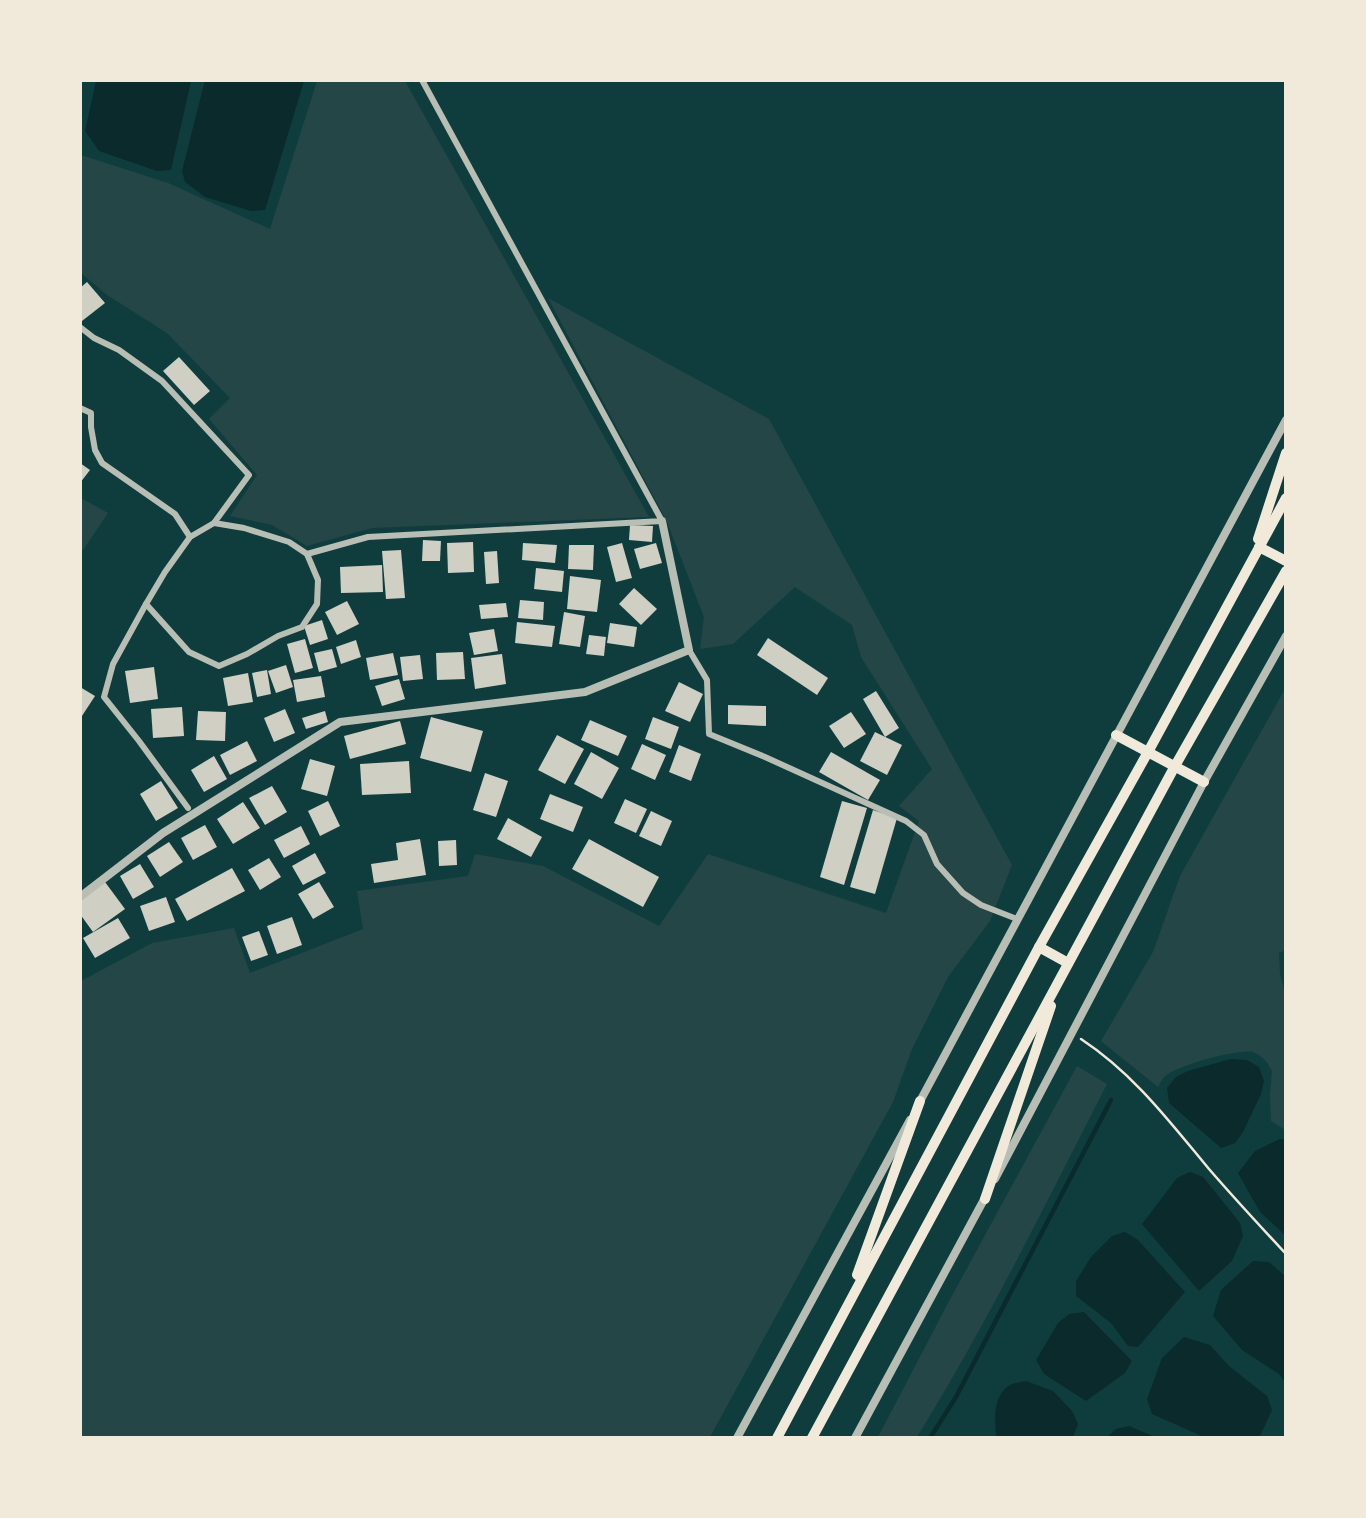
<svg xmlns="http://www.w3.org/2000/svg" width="1366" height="1518" viewBox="0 0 1366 1518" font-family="'Noto Sans',sans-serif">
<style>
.green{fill:#244646}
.water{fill:#0a2a2b}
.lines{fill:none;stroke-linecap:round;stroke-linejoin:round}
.stream{stroke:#0a2a2b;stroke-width:4.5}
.building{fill:#cfcfc3}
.path{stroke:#f1e9da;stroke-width:2.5}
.minor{stroke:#b8beb3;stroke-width:6}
.tertiary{stroke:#b8beb3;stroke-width:8}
.primary{stroke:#f1e9da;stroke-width:10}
</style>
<rect width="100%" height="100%" fill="#0f3d3e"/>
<g class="green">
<path d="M317 81H405L649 517 372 528 307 546 272 525 230 516 257 475 209 419 230 398 167 333 107 295 81 273V155L168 183 270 229Z"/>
<path d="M548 298 769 419 1012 865 990 921 948 977 912 1049 893 1102 710 1437 81 1438V981L152 943 234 928 250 973 363 929 357 891 468 876 475 854 543 866 659 926 708 854 886 913 919 821 899 806 932 769 861 657 852 625 795 587 733 644 700 649 704 617 667 522Z"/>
<path d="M81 498 108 513 81 553Z"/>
<path d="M1285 689 1286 950 1279 953 1280 974 1286 996 1285 1130 1271 1121 1270 1094 1272 1071C1267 1062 1263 1056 1253 1052 1239 1048 1180 1065 1168 1074 1163 1077 1161 1082 1158 1087L1101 1041 1153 952 1180 876Z"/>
<path d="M1077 1066 1107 1084C1046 1203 987 1324 917 1437H878L947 1305Z"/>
</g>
<g class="water">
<path d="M205 80 304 81 265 210 251 211 205 197 185 182 182 171Z"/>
<path d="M96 81H191L171 170 157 171 99 151 85 131Z"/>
<path d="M1231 1059 1247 1060 1259 1067 1264 1081 1261 1094 1243 1132 1235 1143 1221 1148 1169 1103 1167 1088 1176 1077 1188 1071Z"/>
<path d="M1280 1139H1285V1235L1260 1212 1238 1173 1255 1151Z"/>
<path d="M1190 1172 1203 1177 1212 1188 1240 1223 1243 1236 1232 1261 1199 1291 1142 1224 1177 1178Z"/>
<path d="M1125 1232 1138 1240 1185 1292 1138 1347 1128 1346 1111 1323 1076 1296V1281L1091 1257 1112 1236Z"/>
<path d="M1253 1261 1269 1262 1285 1276V1382L1279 1374 1242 1350 1213 1316 1221 1290Z"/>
<path d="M1084 1312 1132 1361 1125 1373 1086 1401 1044 1374 1036 1360 1058 1323 1069 1314Z"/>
<path d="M1184 1337 1210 1345 1229 1366 1267 1396 1272 1410 1260 1436 1258 1438 1204 1437 1152 1414 1147 1399 1162 1358Z"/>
<path d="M1026 1381 1053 1391 1072 1411 1078 1424 1073 1437H996C995 1420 992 1396 1010 1385 1014 1383 1021 1382 1026 1381Z"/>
<path d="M1129 1426 1155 1437H1107L1116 1429Z"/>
</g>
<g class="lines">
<path class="stream" d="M930 1438 956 1397 1111 1100"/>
</g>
<g class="building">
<path d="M87 282 105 303 82 321 80 319V288Z"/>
<path d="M179 357 210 391 194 405 163 371Z"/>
<path d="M80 463 90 470 80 483Z"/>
<path d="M630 525 653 526 652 542 629 540Z"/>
<path d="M423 540 441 541 440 561H422Z"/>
<path d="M473 542 474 572 448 573 447 543Z"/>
<path d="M523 543 557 545 555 563 522 560Z"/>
<path d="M622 543 632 578 616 582 607 547Z"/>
<path d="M656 543 662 563 640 569 634 549Z"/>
<path d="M569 545H594L593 570 568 569Z"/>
<path d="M401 550 405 598 386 599 382 551Z"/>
<path d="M497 551 499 583 486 584 484 552Z"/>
<path d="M382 565 383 592 341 593 340 567Z"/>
<path d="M536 568 564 571 562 592 534 589Z"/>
<path d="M570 576 601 580 597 612 567 609Z"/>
<path d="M634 588 657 609 641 625 619 604Z"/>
<path d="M520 600 544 602 543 620 518 618Z"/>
<path d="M347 601 359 624 337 635 325 612Z"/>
<path d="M506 603 508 617 481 619 479 605Z"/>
<path d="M564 612 585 616 580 647 559 644Z"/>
<path d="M322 620 328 639 310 645 304 626Z"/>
<path d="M517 622 555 626 552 647 515 643Z"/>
<path d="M610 623 637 627 634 647 607 643Z"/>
<path d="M494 629 498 651 474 655 469 633Z"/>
<path d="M589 635 606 637 604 656 586 654Z"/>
<path d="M768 638 828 678 817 695 757 655Z"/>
<path d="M305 639 313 668 295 673 287 644Z"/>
<path d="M356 640 361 657 341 664 336 647Z"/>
<path d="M332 649 337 667 319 672 314 653Z"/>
<path d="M463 652 465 679 437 680 436 653Z"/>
<path d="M393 653 398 675 370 680 366 658Z"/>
<path d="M502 654 506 684 475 689 471 658Z"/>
<path d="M420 655 423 679 403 681 400 657Z"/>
<path d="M286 665 293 687 276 693 268 671Z"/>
<path d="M154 667 158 699 130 703 125 671Z"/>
<path d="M267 670 271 694 257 697 252 673Z"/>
<path d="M248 673 253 702 228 706 223 678Z"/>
<path d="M321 676 325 697 297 702 293 680Z"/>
<path d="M399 679 405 699 382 706 375 686Z"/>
<path d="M679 682 703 694 690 722 665 711Z"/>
<path d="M80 687 95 696 80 719Z"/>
<path d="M876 691 899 728 885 737 863 699Z"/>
<path d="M728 705 766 706V726L728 724Z"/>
<path d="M182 707 184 736 153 738 151 709Z"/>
<path d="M285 709 295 733 274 742 264 718Z"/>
<path d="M198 711 226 712 225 741 196 740Z"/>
<path d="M325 711 328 722 306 729 302 718Z"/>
<path d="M851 712 866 734 844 748 829 726Z"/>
<path d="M431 717 483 731 471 772 420 758Z"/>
<path d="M653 717 679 727 671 749 645 739Z"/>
<path d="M590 720 627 736 618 756 581 740Z"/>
<path d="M400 721 406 744 350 759 344 736Z"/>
<path d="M875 732 902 745 887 775 860 761Z"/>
<path d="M557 735 584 749 565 784 538 770Z"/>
<path d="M247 741 257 761 230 775 220 755Z"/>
<path d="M642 744 666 755 655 780 631 769Z"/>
<path d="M679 745 701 754 691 781 669 772Z"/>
<path d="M591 752 619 768 602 799 574 784Z"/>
<path d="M831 752 880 780 868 800 819 772Z"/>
<path d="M214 756 227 779 204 792 191 770Z"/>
<path d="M310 759 335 766 327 796 301 789Z"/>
<path d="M409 761 411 793 362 795 360 764Z"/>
<path d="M485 773 508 781 496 817 473 810Z"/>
<path d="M161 781 178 808 156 821 140 794Z"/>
<path d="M272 786 287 812 265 825 249 798Z"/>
<path d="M550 794 583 807 573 832 540 819Z"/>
<path d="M625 799 647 809 636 833 614 823Z"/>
<path d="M328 801 340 826 320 836 308 811Z"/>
<path d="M842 801 867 808 844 885 820 877Z"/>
<path d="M243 802 260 828 233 844 217 819Z"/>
<path d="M873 810 897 818 875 894 850 887Z"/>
<path d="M651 811 672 821 661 846 639 836Z"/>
<path d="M508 818 542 837 531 857 497 839Z"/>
<path d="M205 825 217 847 193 860 181 838Z"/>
<path d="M301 826 310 844 284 858 274 840Z"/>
<path d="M420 839 426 875 374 883 371 864 398 860 396 843Z"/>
<path d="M589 839 659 877 643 907 572 869Z"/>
<path d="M456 840 457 865 439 866 438 841Z"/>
<path d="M169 842 183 862 160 877 147 856Z"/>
<path d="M315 853 326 873 303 885 292 866Z"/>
<path d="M269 858 281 877 260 890 248 870Z"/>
<path d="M140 864 154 887 133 899 120 876Z"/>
<path d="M232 868 245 891 187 921 175 899Z"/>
<path d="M105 882 125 909 93 932 80 914V900Z"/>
<path d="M319 882 334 907 313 919 298 894Z"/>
<path d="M166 897 175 922 149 931 140 906Z"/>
<path d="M292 917 302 945 277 954 267 926Z"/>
<path d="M118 918 130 938 95 958 83 938Z"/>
<path d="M259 931 268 955 251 961 242 937Z"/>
</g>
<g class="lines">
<path class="path" d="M1081 1039C1134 1074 1169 1121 1209 1169 1234 1198 1260 1226 1286 1254"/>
<g class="minor">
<path d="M80 327 94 338 119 350 162 381 249 475 214 523 244 528 289 542 307 554 368 537 662 521 422 80"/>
<path d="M80 408 91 413V427L95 450 102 463 175 514 190 537"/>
<path d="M214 523 190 537 165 572 146 604 189 652 219 666 247 654 278 636 302 627 317 604 318 580 307 554"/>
<path d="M146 604 113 664 104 697 139 741 188 808"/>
<path d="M689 650 707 680 709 734 765 757 906 821 924 835 937 864 963 893 981 905 1017 919"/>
</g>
<g class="tertiary">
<path d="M80 897 163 833 340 722 585 692 689 650 662 521"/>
<path d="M918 1105 1286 420"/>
<path d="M995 1179 1204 782 1286 636"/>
<path d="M737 1438 910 1120"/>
<path d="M855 1438 987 1194"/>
</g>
<g class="primary">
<path d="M1258 539 1286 453"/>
<path d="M1259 547 1286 561"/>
<path d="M1116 735 1204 782"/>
<path d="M1039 947 1068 963"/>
<path d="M985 1199 1051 1006"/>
<path d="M857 1275 920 1101"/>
<path d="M777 1438 1039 947 1148 752 1286 498"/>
<path d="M812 1438 1175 766 1286 571"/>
</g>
</g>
<rect width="1366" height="1518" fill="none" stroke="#f1e9da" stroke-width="164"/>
</svg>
